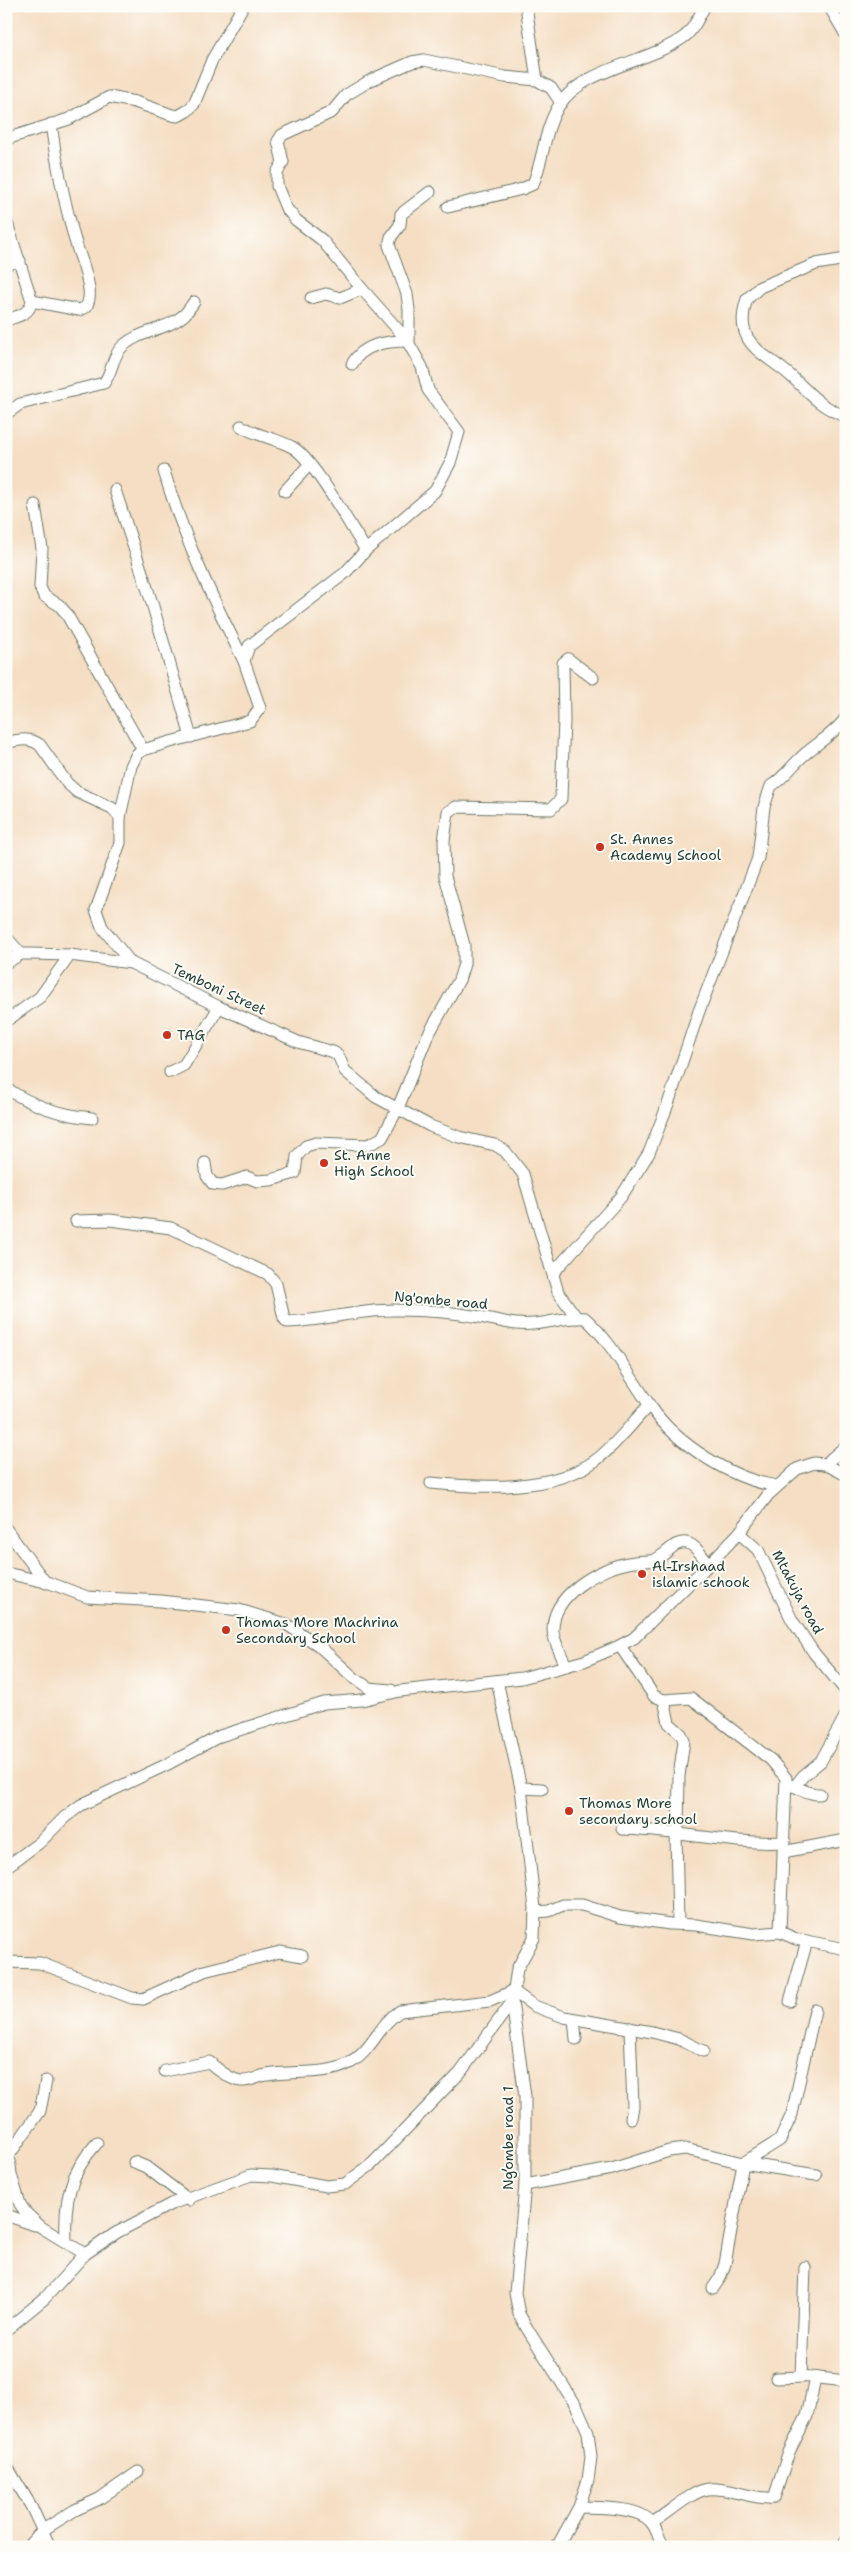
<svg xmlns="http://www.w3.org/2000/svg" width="852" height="2553" viewBox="0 0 852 2553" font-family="'Shantell Sans',sans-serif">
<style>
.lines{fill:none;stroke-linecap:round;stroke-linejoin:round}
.minor-casing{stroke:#6a7566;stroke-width:13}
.minor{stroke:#fff;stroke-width:11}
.poi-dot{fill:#c8321e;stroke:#fdfcf7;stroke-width:2}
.labels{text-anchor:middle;stroke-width:4;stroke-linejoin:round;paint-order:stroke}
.poi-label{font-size:14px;fill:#1f3d34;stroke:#fdfcf7;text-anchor:start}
.street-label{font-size:14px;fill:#1f3d34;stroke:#fdfcf7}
</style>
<rect width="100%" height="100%" fill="#fdfcf7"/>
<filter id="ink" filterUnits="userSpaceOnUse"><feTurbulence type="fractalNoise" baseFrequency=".02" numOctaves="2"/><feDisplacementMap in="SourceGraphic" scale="10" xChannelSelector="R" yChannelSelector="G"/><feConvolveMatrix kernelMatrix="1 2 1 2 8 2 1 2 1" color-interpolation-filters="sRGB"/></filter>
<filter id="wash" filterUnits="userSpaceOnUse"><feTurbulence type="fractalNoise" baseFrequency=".0096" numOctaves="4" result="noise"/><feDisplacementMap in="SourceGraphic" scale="20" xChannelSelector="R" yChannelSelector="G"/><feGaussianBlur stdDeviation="1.12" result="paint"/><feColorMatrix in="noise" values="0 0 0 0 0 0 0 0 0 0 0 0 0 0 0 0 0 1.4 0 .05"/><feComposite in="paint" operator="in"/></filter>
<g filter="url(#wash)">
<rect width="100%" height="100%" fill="#f5dec3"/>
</g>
<g filter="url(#ink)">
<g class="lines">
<defs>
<g id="minor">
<path d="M526 6 537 80"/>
<path d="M829 6 846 35"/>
<path d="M6 139 69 119 109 97 135 102 172 115 178 116 187 111 194 104 212 60 243 6"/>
<path d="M448 207 522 189 533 184C544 158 544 128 560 104 584 68 648 63 684 37 693 31 699 16 705 6"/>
<path d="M6 220 32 301C29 315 18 316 6 320"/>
<path d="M846 259 816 264 760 287 747 299C731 346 767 353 793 378 815 398 817 404 846 417"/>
<path d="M6 264 20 261"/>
<path d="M362 289 322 240 296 220 286 208 277 186V173L283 162 278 141 282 135 332 112 346 95 371 80 412 62 424 60 505 77 537 80 551 88 561 103"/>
<path d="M311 298 326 294 340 298 362 289 408 341"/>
<path d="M32 301 79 310 86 307C89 302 90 296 89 289 87 271 79 255 74 237 64 200 56 162 51 124"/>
<path d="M352 364C363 344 386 341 408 341"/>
<path d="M6 414 20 404 104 383C112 372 112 359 120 349 137 330 167 331 185 314 188 311 191 306 194 302"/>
<path d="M241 426C257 436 275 438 292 447 313 458 351 528 366 550"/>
<path d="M164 471C183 537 213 600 244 661"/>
<path d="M115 490 152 603 191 737"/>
<path d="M285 491 309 465"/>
<path d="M35 505 42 549 40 587 44 596 59 605 66 613 143 750"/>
<path d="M6 743C18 740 29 737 40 745L67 783 77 792 112 808 120 817V843L96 910 102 927 131 963"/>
<path d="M120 817 131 766 137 754 143 750 170 742 250 721 260 708 244 661 249 646 345 573 366 550 435 491 450 463 459 432 428 390 422 367 409 344V310L407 294 389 245 391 237 400 225 401 214 430 192"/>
<path d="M6 937 21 954"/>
<path d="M6 963 21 954H31L70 955 131 963 219 1007 298 1042 333 1052 338 1055 345 1071 376 1097 430 1126 459 1137 495 1145 505 1151 523 1174 558 1292 577 1318"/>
<path d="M6 1021 40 997 70 955"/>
<path d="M170 1072 184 1065 219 1007"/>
<path d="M6 1088C32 1106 61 1115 92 1118"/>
<path d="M205 1163 207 1176 213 1184 222 1185 247 1177 257 1181 271 1180 295 1173 297 1156 306 1146 316 1143 368 1145 382 1138 398 1108 427 1037 459 980 464 964V945L445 876 444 841 448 812 456 807 551 809 561 799 564 720 563 663 568 659 593 678"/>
<path d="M76 1221 110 1220 171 1228 268 1274 276 1284 284 1318 287 1322C324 1321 359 1309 397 1310 424 1310 453 1312 480 1317 492 1319 505 1323 517 1324 541 1327 562 1316 585 1318 612 1342 630 1378 651 1407 676 1444 733 1480 777 1486"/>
<path d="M553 1273 621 1197 649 1153 668 1104 699 1011 758 858 764 807 771 786C785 777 792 765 805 754 820 741 833 735 846 718"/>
<path d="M825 1464 846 1446"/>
<path d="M431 1483C481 1488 553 1492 596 1460 616 1445 632 1423 649 1405"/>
<path d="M6 1529 46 1583"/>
<path d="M739 1533 758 1550 792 1620 814 1653 846 1691"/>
<path d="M6 1573 50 1583 87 1597 161 1601 239 1610 286 1624 318 1645 353 1677 369 1688 391 1690"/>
<path d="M620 1646 654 1696 664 1700 691 1698 771 1760 786 1778 780 1932"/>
<path d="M566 1666C562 1655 553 1641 553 1630 552 1595 599 1568 628 1563 636 1561 645 1562 654 1560 666 1556 674 1540 687 1543 696 1545 703 1558 709 1564"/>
<path d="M497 1681 521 1788 535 1908 534 1938 517 1969 512 2002 525 2096V2185L515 2293 519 2314 528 2330 577 2407 588 2432 591 2457 588 2480 579 2507 557 2547"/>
<path d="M664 1700 669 1723 681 1734 684 1741 679 1776 678 1834"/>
<path d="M789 1785C800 1787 808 1795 820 1794"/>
<path d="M795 1786 803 1776 821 1761 846 1715"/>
<path d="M521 1788 542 1789"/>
<path d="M622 1829C676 1830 730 1845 785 1842"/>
<path d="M676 1833 678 1924"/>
<path d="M783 1852 846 1840"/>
<path d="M6 1867 39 1843 65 1817 81 1805 168 1764 220 1736 324 1703 362 1700 400 1691 522 1678 584 1661 617 1647 634 1638 709 1564 739 1533 768 1495 797 1469 814 1463 825 1464 846 1475"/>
<path d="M535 1912 549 1911 563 1905H582L620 1917 670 1924 696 1925 754 1934 780 1932 796 1939 846 1949"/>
<path d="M6 1962 40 1963 132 1998 143 1999 204 1971 280 1952 302 1956"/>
<path d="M790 2001 807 1941"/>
<path d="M574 2019 576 2039"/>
<path d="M630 2028 633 2106 631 2118"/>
<path d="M165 2071 209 2062C217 2069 230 2080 241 2081 251 2082 258 2076 267 2075 293 2070 326 2076 350 2063 372 2051 379 2024 400 2011L490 2001 513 1991 534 2006 564 2017 652 2032 679 2039 703 2051"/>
<path d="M46 2081 40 2111 9 2155 11 2175 20 2204 26 2213 41 2227 85 2254"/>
<path d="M134 2162 146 2167 189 2200"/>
<path d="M525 2185 612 2169 669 2151 685 2149 743 2163 816 2175"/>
<path d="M6 2215 35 2225"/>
<path d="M66 2241C64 2202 69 2173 97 2143"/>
<path d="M805 2267 801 2376 846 2381"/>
<path d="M713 2288 720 2278 725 2264 743 2163 780 2140 792 2114 815 2010"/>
<path d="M6 2330 45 2298 85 2254 116 2233 171 2204 251 2175 272 2176 326 2186 345 2184 372 2164 460 2073 512 2002"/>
<path d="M776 2378 803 2377"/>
<path d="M6 2465 31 2506 50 2547"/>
<path d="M579 2507C598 2508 638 2506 651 2522 657 2529 659 2539 664 2547"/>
<path d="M652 2523C668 2514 692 2490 709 2489 728 2487 752 2500 774 2498L789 2452 807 2416 815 2378"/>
<path d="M27 2547 43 2530 75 2510 99 2499 138 2472"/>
<path d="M843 2547 846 2541"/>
</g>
</defs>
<use href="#minor" class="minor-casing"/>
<use href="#minor" class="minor"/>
</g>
</g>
<g class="poi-dot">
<circle cx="600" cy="847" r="5"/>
<circle cx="167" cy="1035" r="5"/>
<circle cx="324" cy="1163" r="5"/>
<circle cx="642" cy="1574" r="5"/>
<circle cx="226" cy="1630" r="5"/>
<circle cx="569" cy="1811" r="5"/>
</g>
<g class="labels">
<g class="poi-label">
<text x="610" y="844">St. Annes<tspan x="610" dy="16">Academy School</tspan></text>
<text x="177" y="1040">TAG</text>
<text x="334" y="1160">St. Anne<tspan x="334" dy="16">High School</tspan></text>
<text x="652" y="1571">Al-Irshaad<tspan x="652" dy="16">islamic schook</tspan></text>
<text x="236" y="1627">Thomas More Machrina<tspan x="236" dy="16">Secondary School</tspan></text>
<text x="579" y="1808">Thomas More<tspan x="579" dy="16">secondary school</tspan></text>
</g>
<g class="street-label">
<text transform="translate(219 989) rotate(25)" y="5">Temboni Street</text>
<text transform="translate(441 1300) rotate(5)" y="5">Ng'ombe road</text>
<text transform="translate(798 1592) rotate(62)" y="5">Mtakuja road</text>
<text transform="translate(508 2138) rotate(-90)" y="5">Ng’ombe road 1</text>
</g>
</g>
<rect width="852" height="2553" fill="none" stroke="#fdfcf7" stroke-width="25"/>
</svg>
